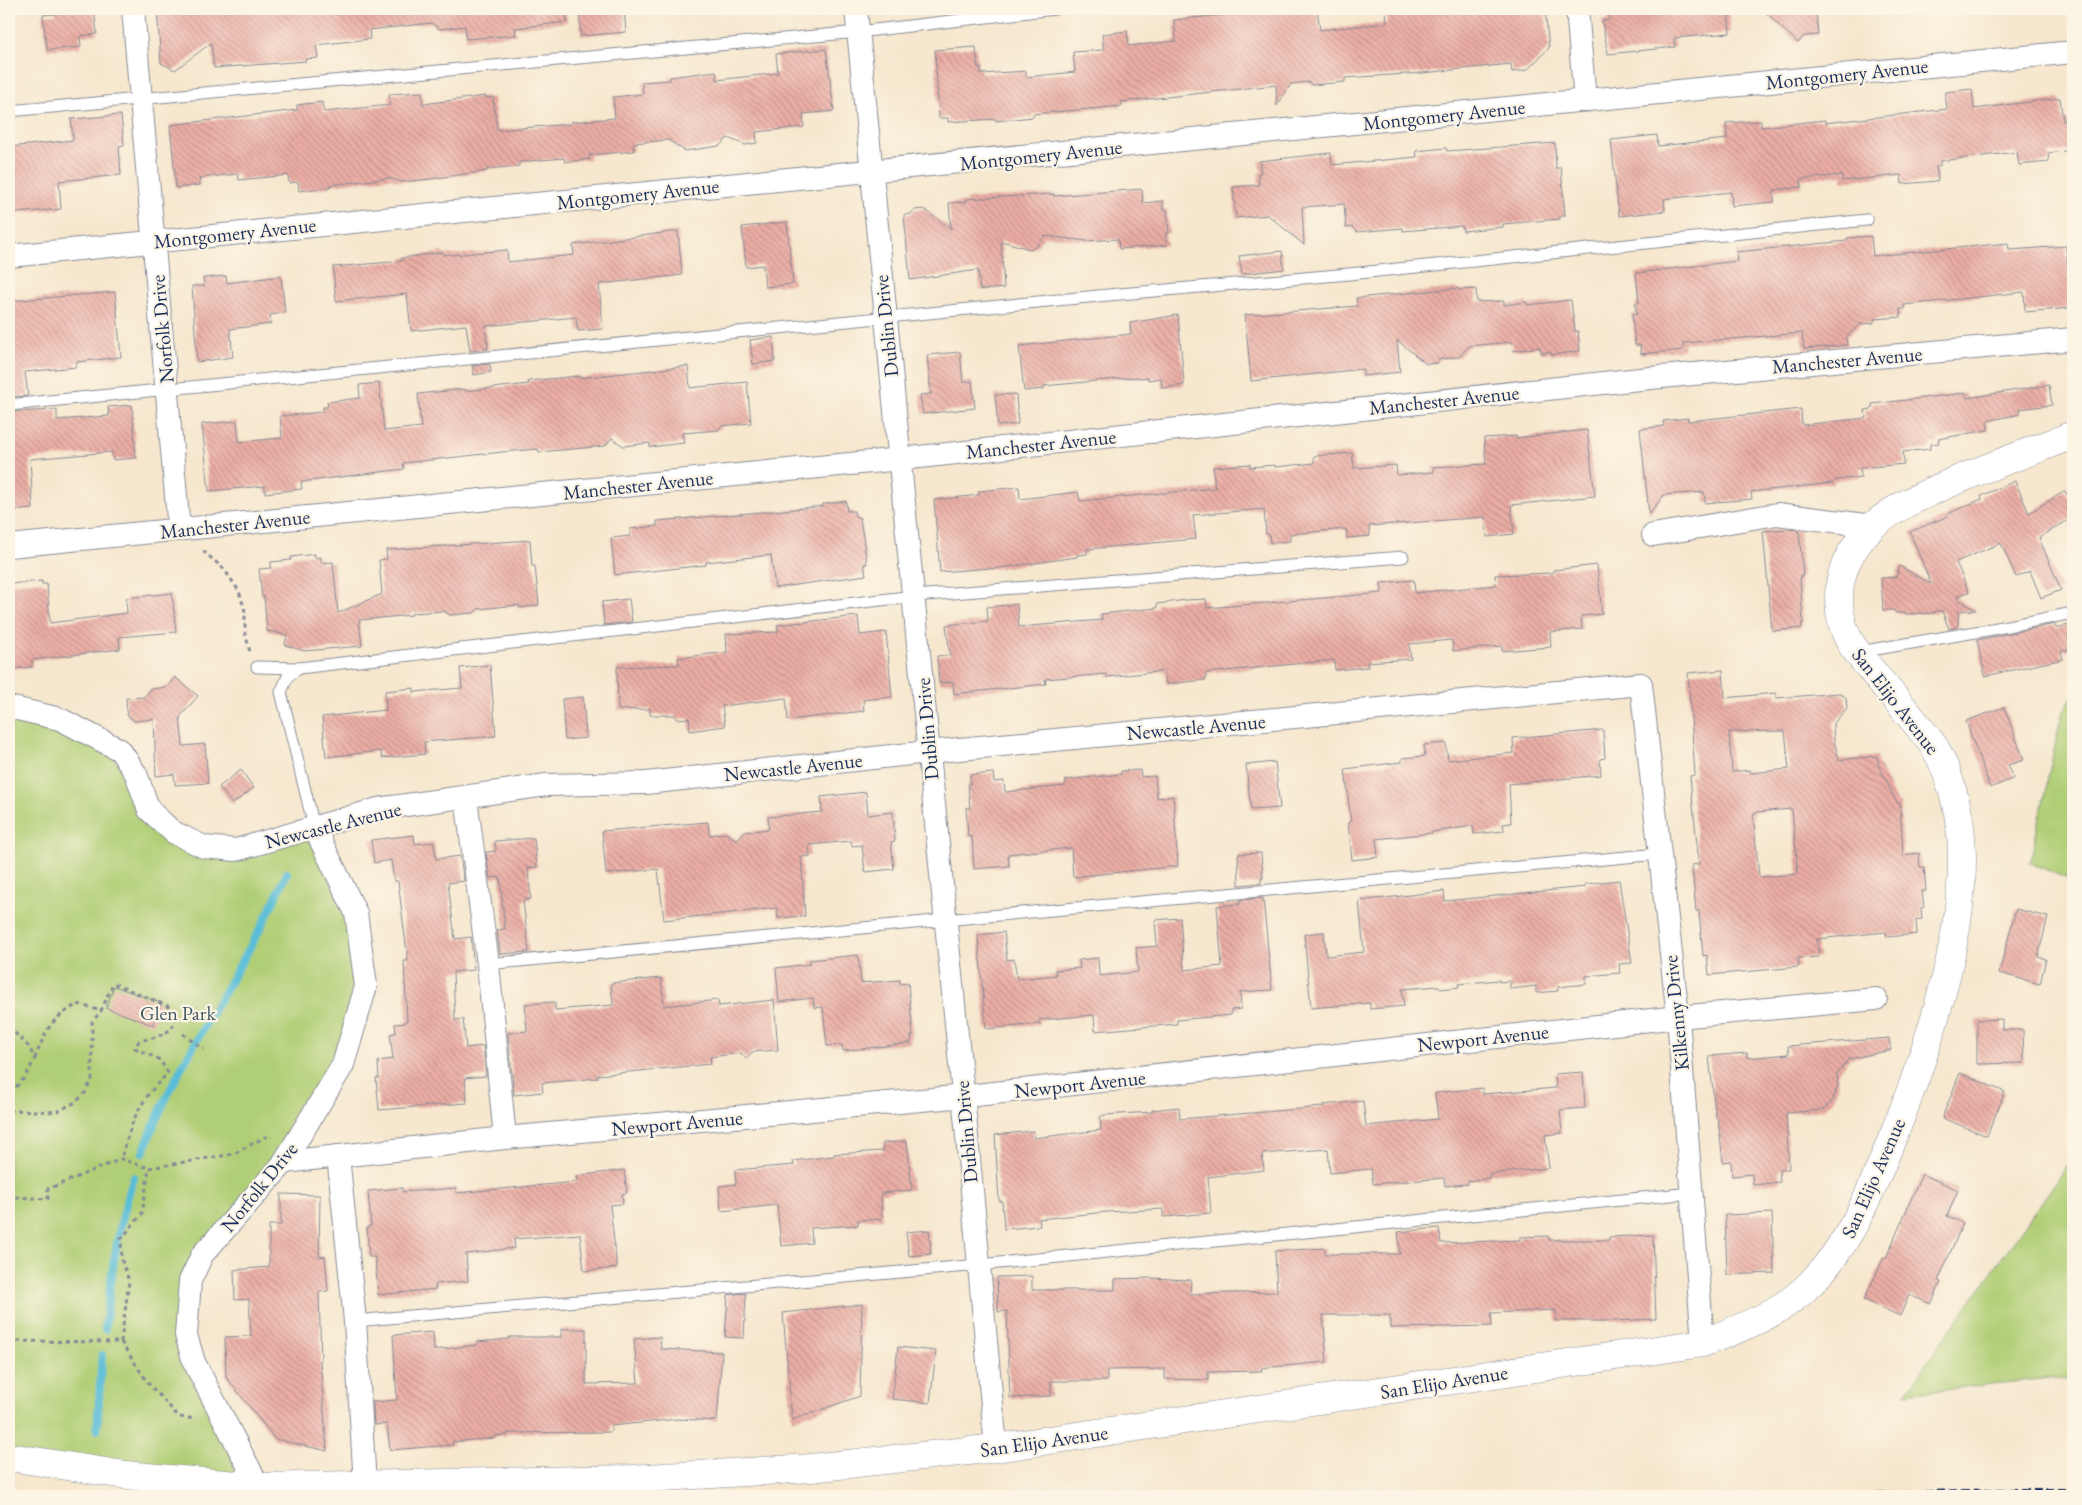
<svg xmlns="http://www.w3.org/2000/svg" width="2082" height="1505" viewBox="0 0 2082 1505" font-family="'EB Garamond',serif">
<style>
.park{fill:#b0ce74;stroke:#667e69}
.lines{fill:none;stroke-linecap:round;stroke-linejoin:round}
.stream{stroke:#59bdd7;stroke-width:8}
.building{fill:url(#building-back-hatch);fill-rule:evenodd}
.lane-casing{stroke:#888b96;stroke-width:13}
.street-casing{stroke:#888b96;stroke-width:24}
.secondary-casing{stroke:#888b96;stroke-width:29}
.path{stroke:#888b96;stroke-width:3;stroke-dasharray:4 4;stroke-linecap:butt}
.lane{stroke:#fff;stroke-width:11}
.street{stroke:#fff;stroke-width:22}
.secondary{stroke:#fff;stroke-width:28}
.rail{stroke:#1b2f5e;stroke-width:4;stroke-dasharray:8 4;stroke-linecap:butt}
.labels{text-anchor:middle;stroke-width:4.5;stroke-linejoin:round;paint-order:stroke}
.street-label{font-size:20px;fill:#1b2f5e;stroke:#fcf5e5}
.park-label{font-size:20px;fill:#405764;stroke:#fcf5e5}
</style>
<defs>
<pattern id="building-back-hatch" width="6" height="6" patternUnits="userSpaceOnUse" patternTransform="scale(1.25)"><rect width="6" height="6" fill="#ecaea5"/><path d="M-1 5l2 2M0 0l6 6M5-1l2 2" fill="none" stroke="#be8e8a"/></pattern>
</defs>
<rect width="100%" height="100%" fill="#fcf5e5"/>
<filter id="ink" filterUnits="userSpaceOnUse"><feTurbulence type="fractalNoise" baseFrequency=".02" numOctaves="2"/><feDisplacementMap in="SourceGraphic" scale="10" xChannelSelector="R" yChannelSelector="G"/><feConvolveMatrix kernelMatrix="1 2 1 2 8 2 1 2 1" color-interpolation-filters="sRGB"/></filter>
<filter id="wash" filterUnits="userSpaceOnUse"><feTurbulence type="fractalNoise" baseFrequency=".0096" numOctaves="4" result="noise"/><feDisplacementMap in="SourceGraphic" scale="20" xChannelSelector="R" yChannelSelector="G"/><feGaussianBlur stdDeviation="1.12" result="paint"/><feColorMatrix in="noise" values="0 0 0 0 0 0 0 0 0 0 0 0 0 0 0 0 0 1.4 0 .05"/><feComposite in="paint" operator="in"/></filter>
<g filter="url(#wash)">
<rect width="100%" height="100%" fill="#f6e7ce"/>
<g class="park">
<path d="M2073 695V881L2030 863 2061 717Z"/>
<path d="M9 706 96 734 152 807 205 846 325 824 366 984 319 1110 203 1255 186 1336 258 1483 9 1460Z"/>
<path d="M2073 1158V1379L2051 1378 1905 1393Z"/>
</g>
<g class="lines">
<g class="stream">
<path d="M143 1153C172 1073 220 1003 260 929 270 911 278 892 287 873"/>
<path d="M105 1329C110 1280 118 1224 134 1177"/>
<path d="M97 1430 102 1355"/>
</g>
</g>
<g id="blocks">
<g class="building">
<path d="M55 9H94L97 34 80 36 81 47 47 50 43 15 56 14Z"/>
<path d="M157 9H566L567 22 515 28 516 35 466 39 465 26 439 29 431 23 369 30 370 39 316 45 318 58 305 59 306 61 214 68 211 43 175 70 161 63Z"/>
<path d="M579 9H624L626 32 581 36Z"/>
<path d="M1231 9H1317L1320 30 1387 23 1386 9H1545L1549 48 1527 70 1512 72 1511 64 1423 73 1345 78V82L1312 85 1309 82 1291 84 1277 106 1276 85 1121 102 1122 106 1033 114V117L996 121V119L948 122V118H939L935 50 976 47 978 68H981V74L1026 71V77L1075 72 1073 52 1104 50 1102 34 1127 31 1129 46 1176 41 1174 20 1231 14Z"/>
<path d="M1608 9H1728L1730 33 1674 38 1675 47 1608 54 1602 21 1609 20Z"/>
<path d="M1762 9H1816L1818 35 1804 36 1798 43Z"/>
<path d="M826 49 834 111 803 114 804 127 756 132 757 143 745 145 728 138 719 146 685 151 668 140 633 143 634 151 589 155 590 159 565 162 564 158 519 162V166L487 169V171L430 179 401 182 390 178 330 185V187L299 191 298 182 289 183 288 175 239 180 238 174 199 178 200 185 176 188 170 125 297 110V105L322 102 324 112 390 105 389 94 422 92 423 104 486 96V98L493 97 497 130 571 124V122L615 118 613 97 643 94 642 82 670 80V77L716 71 717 80 778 73 776 54Z"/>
<path d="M1972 89 1974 109 2060 98 2063 121 2073 119V150L2048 153 2049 162 2019 165 2017 152 1940 161V166H1936L1938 181 1902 184 1901 175 1842 181V175L1801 179 1802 187 1774 190V202L1732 206 1731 192 1664 199 1665 211 1619 216 1611 140 1657 135 1658 146 1727 139 1726 123 1761 121V127L1825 120V123L1947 109 1945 92Z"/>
<path d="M121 115 124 145 119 146 121 175 59 181 61 209 15 213 10 147 73 140 71 119Z"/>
<path d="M1555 143 1556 168H1561L1565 216H1560V219L1503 224V227L1463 231 1462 226 1403 231V228L1357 232 1352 227 1346 228 1344 204 1302 207 1304 245 1268 215 1236 218 1233 187 1259 185 1258 173H1261L1259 161 1331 153 1332 165 1417 157 1416 151 1446 148 1447 151Z"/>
<path d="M1142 189 1143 203 1163 201V210H1167L1169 233 1165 234 1167 245 1119 249 1118 239 1087 241 1045 236 1036 247 1030 249 1001 241 1004 288 980 290 978 270 910 280 904 215 911 214 914 210 924 209 951 229 949 203 967 202 966 199 1054 194V196Z"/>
<path d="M787 222 793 284 765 287 763 265 746 267 742 227Z"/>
<path d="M678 231 682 275 599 284 603 329 578 331 576 317 485 326 488 349 470 351 466 325 411 331 407 294 336 301 333 267 402 261V258L443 252V255L450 254 451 255 507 250 508 262 574 255 573 245Z"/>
<path d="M1871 236 1873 256 2008 243 2009 250 2066 246 2071 308 2025 312 2024 292 1904 305 1905 309H1900L1901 317 1874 319V323L1861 324 1846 337 1847 345 1804 349 1802 333 1683 343V350L1641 354 1640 345H1635L1632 314H1637L1635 303H1639L1636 273 1737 261 1736 252 1847 241V238Z"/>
<path d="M1282 251 1284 269 1242 274 1239 256Z"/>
<path d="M226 276 227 283 281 276 285 313 270 315 271 324 230 329 233 357 197 362 192 286H204L203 278Z"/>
<path d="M1458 288V290L1476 289 1477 302 1504 301V305L1526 302 1527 305 1571 300 1575 331H1578L1580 351 1551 355V352L1541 353 1540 347 1513 351 1512 342 1469 346 1459 357 1440 359 1437 363 1426 364 1397 340 1400 372 1363 376V369L1251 381 1245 315 1357 306 1356 298Z"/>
<path d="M115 292 121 357 76 362V367L25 372 28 396 9 397V301Z"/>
<path d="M1178 315 1184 385 1162 388 1161 378 1148 380V377L1139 378 1138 377 1044 386V389L1024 391 1019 346 1131 334 1130 323Z"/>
<path d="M773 337 775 361 753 364 750 340Z"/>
<path d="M960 352 963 382 972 381 975 408 923 414 920 395 931 394 927 355Z"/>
<path d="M490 364 491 372 474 375 472 366Z"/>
<path d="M688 366 690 388 747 382 751 423 721 426 719 430 682 433 684 443 650 447V443L623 446 612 438 605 446 539 452 538 449 502 452 403 463 404 469 301 482 302 489 265 493V486L209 491 202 424 237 421 239 442 282 438 280 416 323 412V407H328L327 402 360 398 359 385 379 383 384 431 421 427 418 394 465 389V391L529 384 528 381 579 376V378Z"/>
<path d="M2049 385 2052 405 2019 409 2020 414 1987 421 1988 430 1938 439 1939 443 1930 444V449L1903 452 1904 464 1860 468 1861 477 1836 480 1833 483 1751 492 1752 499 1705 503 1704 492 1664 495 1649 514 1640 429 1664 426 1663 421 1688 418V421L1801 409 1802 425 1866 418 1865 410 1872 409V404L1966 393 1967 398Z"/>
<path d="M1016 394 1018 424 998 426 995 395Z"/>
<path d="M132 405 136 458 113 460 112 452 30 459 33 509 9 511V412L57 410V420L109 416 108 407Z"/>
<path d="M1587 430 1595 496 1511 505 1514 534 1487 537 1485 517 1369 526 1370 536 1347 538 1346 529 1290 534V541L1270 543 1269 534H1266L1264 509 1193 515 1196 539 1087 549V554L1077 555V557L992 569 991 568 940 572 934 500 979 495V491L1019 487 1020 499 1078 492 1080 501 1215 488 1213 467 1250 464V467L1275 465V467L1314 463V456L1352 453 1354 468 1396 465 1397 475 1434 472 1433 467 1486 464 1484 438 1516 436V438Z"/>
<path d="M2015 481 2029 513 2065 491 2073 504V517L2039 538 2061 590 2041 598 2030 571 2016 577 2001 543 1956 562 1969 592 1957 596V599L1976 610 1958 611V627L1949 629 1942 611H1935V613L1905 614V613H1895V610H1883L1881 578 1896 577 1900 566 1931 584 1910 532 1948 516 1947 514 1982 499 1981 496Z"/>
<path d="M846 501 847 511H854L855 516 860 518 867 564H864L866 575 775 588 771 555 706 562V565L615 575 611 538 630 536V529L657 526V521L785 510 823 506V504Z"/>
<path d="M1788 529 1799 530 1803 576H1800L1803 624H1801L1802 628 1772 631 1763 531Z"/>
<path d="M530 540 532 566H535L539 605 519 608V605L478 609 474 613 450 615 444 611 412 613V615L359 620 362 646 304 651 285 645 287 635 267 631 264 596 262 597 259 569 271 568V562L291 560V557L315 554V558L321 557V563L333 562 338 613 382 594 379 560 387 559 386 550Z"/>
<path d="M1597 565 1602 614 1581 616 1582 629 1550 632 1551 647 1502 651V646L1453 651 1452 640 1409 644 1411 659 1367 662 1368 667 1335 670 1334 660 1206 673V680L1166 684 1165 671 1107 677V674L1045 679 1046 684 954 694 953 682 939 683 937 656 950 655 946 625 988 621 987 607 1017 604 1019 627 1102 620 1101 614 1157 608V604L1186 600 1206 599 1207 608 1382 593 1381 583 1414 580 1415 593 1496 585 1495 575 1553 573V570Z"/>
<path d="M42 581V584H47L50 623 127 613 126 598 172 593 176 632 119 637 120 649 32 660V667L9 669V584Z"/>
<path d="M629 599 632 622 604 625 602 602Z"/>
<path d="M858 616 860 635 886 632 892 697 863 700 864 711 788 720 786 698 722 706 725 726 690 731 689 718 676 719 675 715H650V709L618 710 617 667 679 665 678 658 727 652 726 634 778 632 777 625Z"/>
<path d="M2055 624 2056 628 2073 624V649L2061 651 2063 659 1985 676 1977 640Z"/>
<path d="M490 665 496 736 424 742 425 754 382 758 381 751 326 757 322 717 386 710 385 691 414 688V692L462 688 460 668Z"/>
<path d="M1723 670 1725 698 1776 693V698L1840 693 1846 698 1847 708 1833 724 1834 741 1839 760 1877 756 1879 766 1897 803H1900L1903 855 1919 853 1920 867H1924L1926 891H1922L1924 907 1921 908 1922 919 1916 920 1917 934 1887 937 1886 932 1817 939 1819 957 1798 958 1799 967 1709 975 1707 955 1703 956 1699 911H1696L1692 865 1699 864 1690 776 1695 775 1688 673ZM1785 731 1789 769 1751 773 1750 770 1732 772 1729 732ZM1792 809 1798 874 1759 877 1753 814H1755V812Z"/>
<path d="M175 677 198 696 180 717 183 746 205 744 208 783 175 785 174 774 156 776 154 719 134 721 127 715 126 698 144 697 151 689 167 687Z"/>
<path d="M583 697 586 738 565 740 562 699Z"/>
<path d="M2004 707 2024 760 2008 765 2014 778 1990 788 1966 721Z"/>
<path d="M1603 730 1605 758 1600 759 1601 775 1509 784 1511 823 1503 824 1504 831 1474 834 1473 826 1432 832V833L1376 839 1378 857 1352 860 1348 822H1351L1345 769 1402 762V758L1425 756 1424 745 1446 743 1448 760 1514 753 1513 738Z"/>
<path d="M1275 762 1280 808 1251 810 1246 765Z"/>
<path d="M241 770 254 788 232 804 219 787Z"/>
<path d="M1140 770 1141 777 1155 776 1157 798 1173 796 1178 866 1073 877 1071 848 1008 854 1009 866 974 869 972 836 968 837 966 808H970L968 784H970V775L993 773 994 782 1004 781 1005 792 1065 786 1066 780 1121 774V771Z"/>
<path d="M866 792 868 815 893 812 895 841 891 842 894 869 865 872 862 845 852 846 851 841 809 845 810 856 801 857 805 916 778 918 777 908 664 920 658 869 606 874 602 831 708 822 709 835 726 833 737 840 744 832 769 829 768 817 822 812 821 797Z"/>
<path d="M414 835 415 844 434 842 436 859 460 856 464 881 448 883 455 939 471 937 474 970 453 972 455 1020 463 1019 466 1048 483 1046 486 1076 465 1078 467 1103 379 1110 376 1078H379L378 1061 393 1059 390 1034 396 1033 395 1024 405 1023V1021H407L404 961H408L398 881H394L391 860 374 863 371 840Z"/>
<path d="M534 838 537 867 528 868 531 899 523 900 529 952 500 954 497 930 505 929 500 877 490 878 486 852 496 851 495 841Z"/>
<path d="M1261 853 1263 878H1261V883L1239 885 1238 854Z"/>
<path d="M1619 880 1632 963 1619 964 1620 973 1586 976V984L1558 987V991L1536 993V986L1510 989V981L1499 982V980L1458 984 1459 987 1440 989 1439 986 1402 989 1404 1006 1370 1009V1003L1311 1008 1304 934 1324 932 1326 956 1364 952 1359 901 1444 891 1445 901 1585 887V884Z"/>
<path d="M1263 898 1272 990 1240 992 1241 1009 1231 1010V1015L1177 1020V1024L1095 1031 1094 1015 1039 1020 1040 1024 986 1029 978 935 1004 932 1007 960 1014 959 1017 979 1056 975 1055 970 1080 968 1079 960 1098 958 1099 976 1138 972 1136 948 1157 946 1155 920 1180 918 1184 970 1222 966 1217 906 1240 904V900Z"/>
<path d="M2016 909 2048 917 2038 957 2046 959 2040 984 1999 973Z"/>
<path d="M858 955 861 983 900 980V984L908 983 913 1036H911V1043L843 1051 842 1045 827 1046 823 1007 814 1008 813 998 779 1002 776 968 810 964 809 960Z"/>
<path d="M661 978 664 1006 718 1000 719 1006 774 1000 778 1050 752 1052 746 1059 741 1053 710 1057 711 1064 598 1075V1078L542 1083 543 1092 514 1095 508 1033 527 1031 525 1004 555 1002V1010L613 1005 611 983Z"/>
<path d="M114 986 161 1003 153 1025 106 1008Z"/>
<path d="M2002 1019V1030H2023L2024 1063 1977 1064V1020Z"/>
<path d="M1889 1038 1891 1050 1849 1059 1837 1074 1838 1085 1833 1100 1823 1110 1786 1113 1789 1169 1779 1170 1780 1182 1753 1185 1752 1174 1732 1176 1731 1161 1723 1162 1718 1119H1716L1709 1056 1747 1053V1058L1789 1054 1788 1046Z"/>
<path d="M1583 1072 1585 1108 1560 1110 1562 1133 1545 1135 1549 1168 1489 1174 1490 1178 1468 1181V1184L1445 1186 1444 1178 1373 1184 1371 1169 1330 1173 1328 1149 1262 1154 1264 1170 1208 1177 1211 1213 1163 1217V1209L1106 1212 1039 1219 1040 1226 1004 1229 1002 1201H999L995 1135 1033 1131 1034 1138 1101 1130 1100 1117 1104 1115 1152 1112V1110L1179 1107 1180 1119 1323 1107V1105L1363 1101 1366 1126 1438 1119 1435 1093 1482 1088 1483 1094 1556 1088 1555 1074Z"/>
<path d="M1960 1073 2005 1092 1987 1136 1942 1118Z"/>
<path d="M907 1141 912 1190 881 1193 882 1219 858 1220V1225L811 1228 812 1243 781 1246 777 1205 721 1211 719 1186 736 1184 735 1170 794 1165 793 1161 834 1156V1154L883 1151V1143Z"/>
<path d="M624 1170 627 1193 622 1194 623 1204 610 1205 617 1268 584 1271 580 1234 514 1239 515 1248 466 1254 468 1281 435 1284 436 1289 378 1295 375 1257H369L367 1227 371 1226 368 1191 402 1188 403 1192 456 1188V1193L577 1182 576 1176Z"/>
<path d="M1922 1174 1958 1190 1947 1216 1963 1223 1938 1281 1941 1282 1931 1304 1909 1295 1900 1316 1864 1300 1884 1257 1886 1258Z"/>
<path d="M281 1194 320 1195 319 1257 325 1256 328 1291 319 1292 321 1360H320L327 1451 275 1439 226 1377 225 1337 251 1336 249 1299 235 1300 234 1270 269 1267V1225H281Z"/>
<path d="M1772 1213 1774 1273 1727 1275 1725 1215Z"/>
<path d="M1439 1228 1441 1243 1520 1240V1237L1548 1236 1549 1240H1609V1237L1653 1235 1656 1319 1612 1321H1556V1310L1491 1313 1492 1326 1390 1328V1315H1323L1327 1362 1261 1368 1262 1371 1208 1372V1380L1165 1379V1369L1107 1370V1381H1051V1396L1010 1398 1007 1311 998 1312 997 1277 1032 1276V1290H1115V1279L1150 1278 1191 1280 1190 1294 1277 1292 1275 1251 1325 1248V1254H1400L1398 1232Z"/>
<path d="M929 1230 931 1254 909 1256 906 1232Z"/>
<path d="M746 1293 744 1338 725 1337 728 1295Z"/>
<path d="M862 1304 860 1396 792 1420 783 1313Z"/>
<path d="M562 1329H586V1384L638 1383 634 1339 660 1337 661 1349 722 1352 717 1421 678 1419 611 1426V1432L507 1433 508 1435 495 1436V1438L452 1442 453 1445 390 1450 387 1424 374 1425 373 1402 397 1400 393 1335 433 1332 434 1350 477 1345V1342L509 1339V1337H562Z"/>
<path d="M898 1347 936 1351 930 1403 892 1399Z"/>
</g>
</g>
</g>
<g filter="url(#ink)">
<use href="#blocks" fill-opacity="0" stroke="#888b96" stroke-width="1"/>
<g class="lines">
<defs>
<g id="lane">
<path d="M9 111 858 32 1055 9"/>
<path d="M9 405 1108 295 1349 274 1867 220"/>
<path d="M1859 652 1987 630 2073 613"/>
<path d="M257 667 299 668 915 596 1403 557"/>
<path d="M299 668 288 676 281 692 314 827"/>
<path d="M488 964 945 920 1659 854"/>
<path d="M355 1321 979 1265 1691 1193"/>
</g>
<g id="street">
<path d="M133 9 179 530"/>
<path d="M856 9C890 371 927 732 963 1094 975 1212 984 1330 996 1448"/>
<path d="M1577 9 1585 101"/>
<path d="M9 256 2073 52"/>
<path d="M1653 535 1777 514 1874 526"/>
<path d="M9 546 901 459 1640 379 2073 339"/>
<path d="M9 707 60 719 120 750 136 774 149 810 173 832 204 847 236 850 378 809 546 785 646 783 928 752 1641 684 1678 1017 1703 1343"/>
<path d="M466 798 488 964 505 1138"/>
<path d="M338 1156 355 1321 365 1485"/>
<path d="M284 1162 505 1138 976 1095 1678 1017 1876 999"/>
<path d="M259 1487 194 1362 186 1335 190 1281 202 1255 282 1165 343 1065 366 986 356 913 314 827"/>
</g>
<path id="secondary" d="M9 1457 125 1475 259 1487 631 1479 811 1468 996 1448 1703 1343C1743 1327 1781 1314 1811 1283 1851 1243 1871 1191 1892 1139 1929 1048 1981 897 1955 800 1950 781 1944 761 1933 745 1913 718 1890 693 1869 667 1862 658 1853 649 1848 638 1838 618 1836 590 1844 569 1849 553 1862 536 1874 525 1894 508 1917 498 1941 487 1984 468 2029 452 2073 435"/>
</defs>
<use href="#lane" class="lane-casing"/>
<use href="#street" class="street-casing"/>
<use href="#secondary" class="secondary-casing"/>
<g class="path">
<path d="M203 551 224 569 239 591 245 611V632L250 652"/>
<path d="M9 1027 28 1046 35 1058C47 1029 49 1020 78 1004L101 1011 113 983 172 1008 176 1016 172 1029 157 1037 139 1041 135 1048 160 1060 168 1073C138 1102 132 1120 121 1159"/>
<path d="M183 1034 204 1049"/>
<path d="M9 1091C22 1085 29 1071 35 1058"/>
<path d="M9 1110 56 1112 76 1102 85 1093 92 1079V1022L101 1011"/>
<path d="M9 1201 14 1197 48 1199V1189L121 1159 149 1168"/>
<path d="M9 1341 121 1342 148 1383 179 1417 196 1419"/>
<path d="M121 1342 129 1281 122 1261 121 1239 142 1214 149 1168 233 1154 265 1137H272"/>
</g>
<use href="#lane" class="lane"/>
<use href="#street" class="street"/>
<use href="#secondary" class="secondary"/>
<path class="rail" d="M1793 1496 2000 1490H2073"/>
</g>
</g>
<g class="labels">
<g class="street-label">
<text transform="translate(1847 74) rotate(-6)" y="7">Montgomery Avenue</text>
<text transform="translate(1444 115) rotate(-6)" y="7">Montgomery Avenue</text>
<text transform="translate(1041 155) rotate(-6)" y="7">Montgomery Avenue</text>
<text transform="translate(638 194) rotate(-6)" y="7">Montgomery Avenue</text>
<text transform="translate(235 233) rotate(-6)" y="7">Montgomery Avenue</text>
<text transform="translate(886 326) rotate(-96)" y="7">Dublin Drive</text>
<text transform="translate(162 329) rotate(-95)" y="7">Norfolk Drive</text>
<text transform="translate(1847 360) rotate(-5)" y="7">Manchester Avenue</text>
<text transform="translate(1444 400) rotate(-6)" y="7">Manchester Avenue</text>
<text transform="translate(1041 444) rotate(-6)" y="7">Manchester Avenue</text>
<text transform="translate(638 485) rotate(-6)" y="7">Manchester Avenue</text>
<text transform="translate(235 524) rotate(-6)" y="7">Manchester Avenue</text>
<text transform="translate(1896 701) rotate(52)" y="7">San Elijo Avenue</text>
<text transform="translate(1196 727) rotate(-5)" y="7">Newcastle Avenue</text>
<text transform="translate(927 729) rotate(-95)" y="7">Dublin Drive</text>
<text transform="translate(793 767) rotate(-6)" y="7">Newcastle Avenue</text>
<text transform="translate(333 825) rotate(-14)" y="7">Newcastle Avenue</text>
<text transform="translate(1676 1013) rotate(-96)" y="7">Kilkenny Drive</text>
<text transform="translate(1483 1038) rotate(-6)" y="7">Newport Avenue</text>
<text transform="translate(1080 1084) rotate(-6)" y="7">Newport Avenue</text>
<text transform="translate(677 1123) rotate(-5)" y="7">Newport Avenue</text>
<text transform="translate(966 1132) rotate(-95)" y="7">Dublin Drive</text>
<text transform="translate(1873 1178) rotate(-66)" y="7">San Elijo Avenue</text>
<text transform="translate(259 1187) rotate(-51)" y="7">Norfolk Drive</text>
<text transform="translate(1444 1382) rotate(-9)" y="7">San Elijo Avenue</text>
<text transform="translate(1044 1441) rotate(-8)" y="7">San Elijo Avenue</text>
</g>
<g class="park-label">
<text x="178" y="1020">Glen Park</text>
</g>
</g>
<rect width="2082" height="1505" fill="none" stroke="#fcf5e5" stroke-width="30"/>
</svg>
